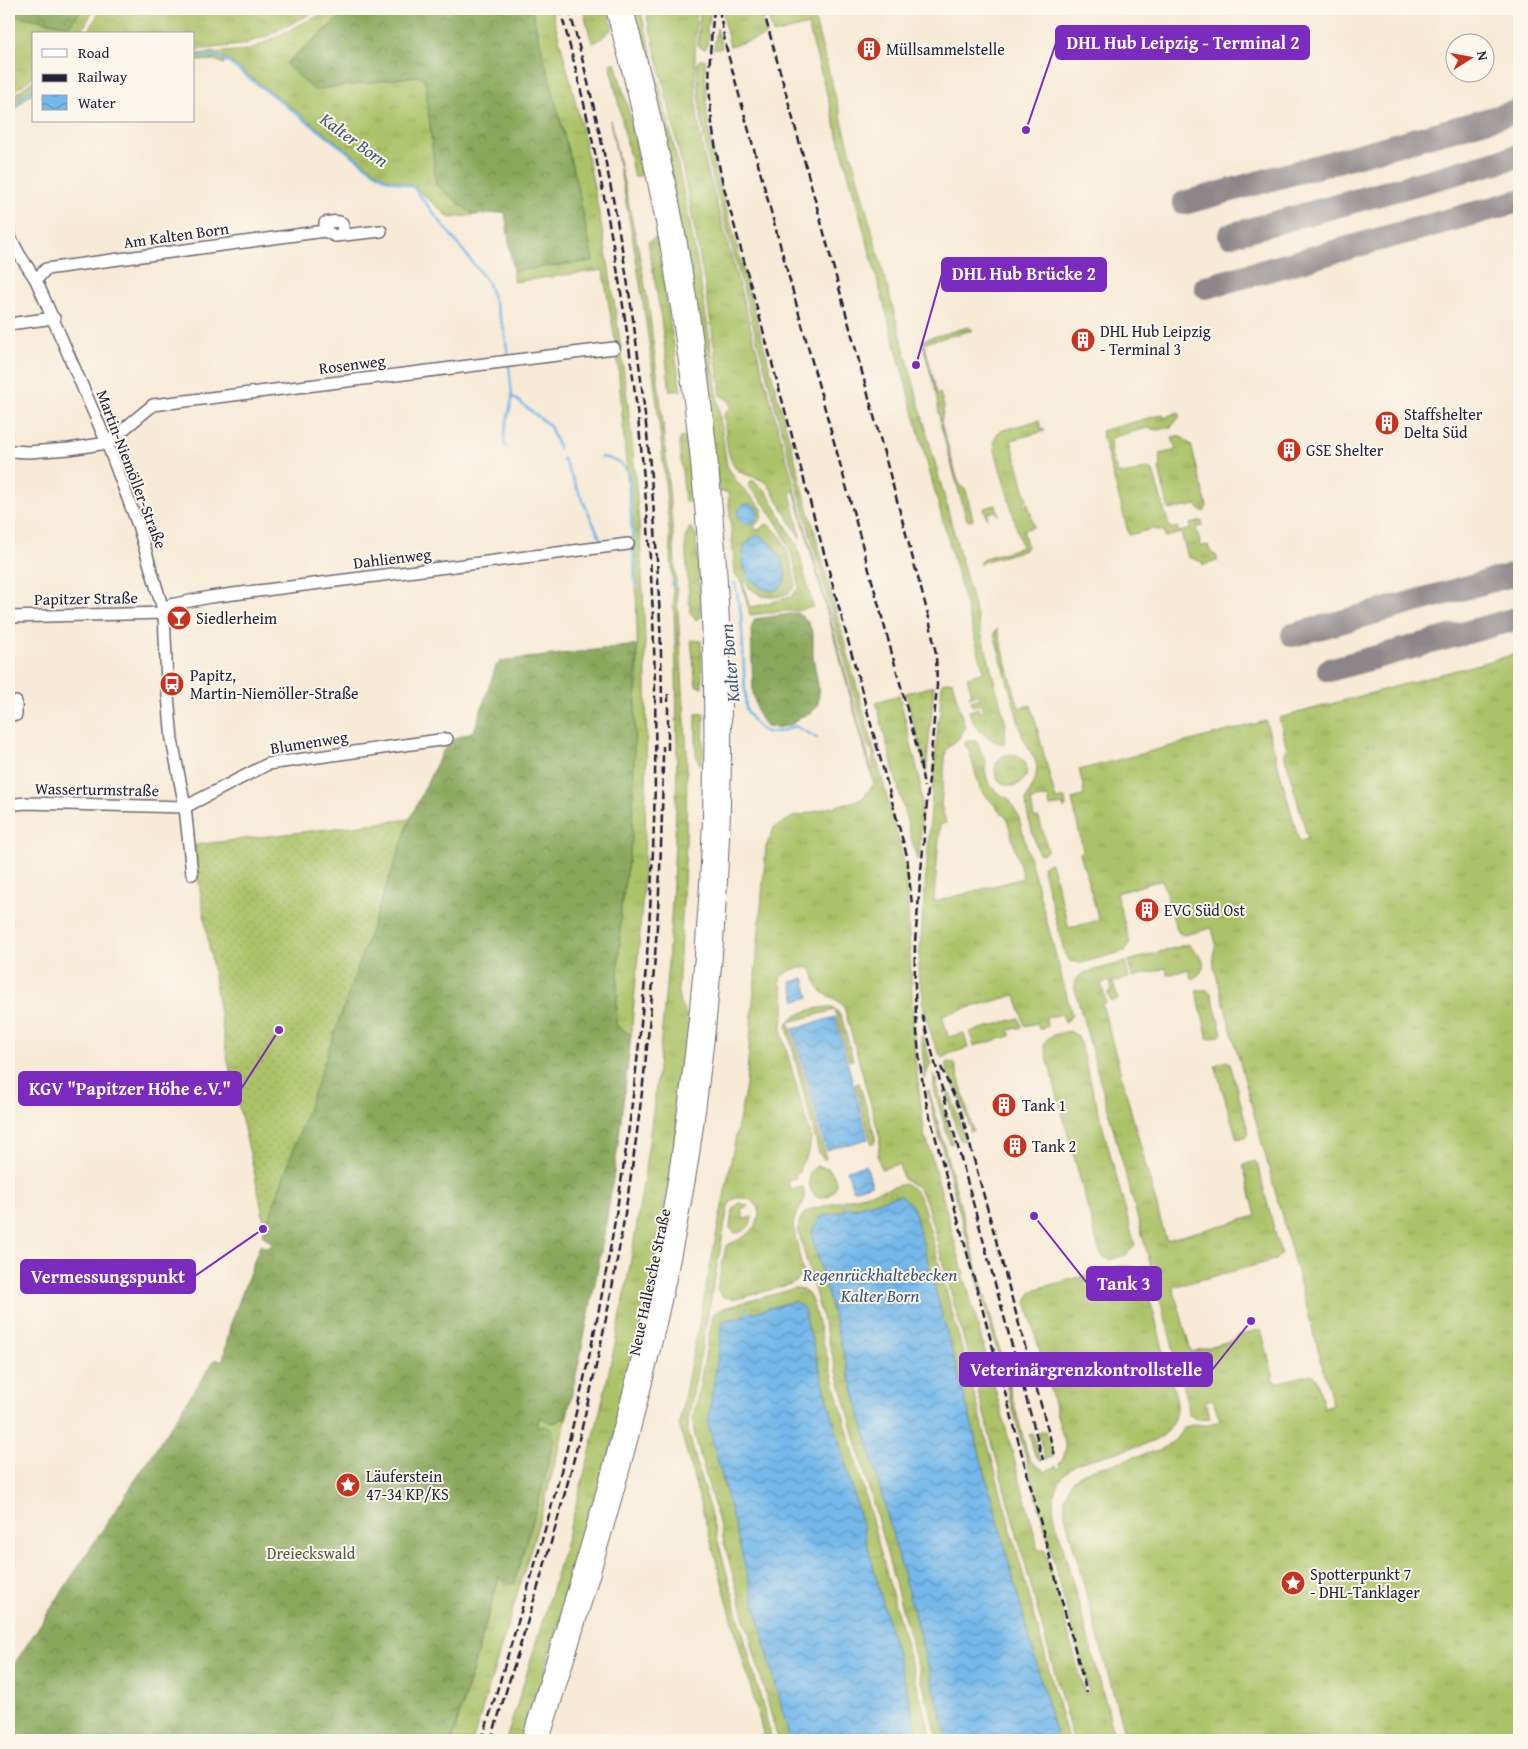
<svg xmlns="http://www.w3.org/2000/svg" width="1528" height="1749" viewBox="0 0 1528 1749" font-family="'Gentium Book Plus',serif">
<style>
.grass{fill:url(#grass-tufts);stroke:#677251}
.forest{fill:url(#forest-crowns);stroke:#56654c}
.garden{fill:url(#garden-dots);stroke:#677251}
.water{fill:url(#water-waves);stroke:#4b6d92}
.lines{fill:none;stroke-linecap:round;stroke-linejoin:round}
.stream{stroke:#74b8ea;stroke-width:2.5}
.taxiway{stroke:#8c8688;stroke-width:24}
.minor-casing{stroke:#6d6871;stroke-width:14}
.major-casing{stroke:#6d6871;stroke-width:16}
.minor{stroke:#fff;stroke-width:11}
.major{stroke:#fff;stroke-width:14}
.rail{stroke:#22223b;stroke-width:2.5;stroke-dasharray:8 4;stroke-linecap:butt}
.labels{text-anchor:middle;stroke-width:4;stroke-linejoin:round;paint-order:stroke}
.poi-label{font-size:16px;fill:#22223b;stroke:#fbf7ec;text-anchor:start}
.street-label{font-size:16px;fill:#22223b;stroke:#fbf7ec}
.park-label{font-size:16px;fill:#525a4a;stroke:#fbf7ec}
.water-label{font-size:18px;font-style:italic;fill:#3f5678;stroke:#fbf7ec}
.leader{fill:none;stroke:#7b2cbf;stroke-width:2}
.callout-dot{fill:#7b2cbf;stroke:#fbf7ec;stroke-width:2}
.callout{fill:#7b2cbf;stroke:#7b2cbf;stroke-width:2}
.callout-label{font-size:18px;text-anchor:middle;font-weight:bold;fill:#fff}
</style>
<defs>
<pattern id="grass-tufts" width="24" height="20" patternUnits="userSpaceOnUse" patternTransform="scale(1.25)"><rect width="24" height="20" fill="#acc267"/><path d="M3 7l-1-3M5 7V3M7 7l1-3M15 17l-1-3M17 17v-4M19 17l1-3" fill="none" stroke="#94a65a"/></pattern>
<pattern id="forest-crowns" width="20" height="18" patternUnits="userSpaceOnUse" patternTransform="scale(1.25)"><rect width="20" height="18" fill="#89a85c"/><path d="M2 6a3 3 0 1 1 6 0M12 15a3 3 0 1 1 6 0" fill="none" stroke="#70884d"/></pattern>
<pattern id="garden-dots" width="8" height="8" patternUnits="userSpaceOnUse" patternTransform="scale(1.25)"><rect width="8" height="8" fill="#acc267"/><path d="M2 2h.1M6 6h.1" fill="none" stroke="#94a65a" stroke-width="1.8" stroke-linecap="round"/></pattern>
<pattern id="water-waves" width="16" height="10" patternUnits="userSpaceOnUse" patternTransform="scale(1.25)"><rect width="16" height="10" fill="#74b8ea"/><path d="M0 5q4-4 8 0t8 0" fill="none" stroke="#5f95bf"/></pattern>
</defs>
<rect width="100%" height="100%" fill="#fbf7ec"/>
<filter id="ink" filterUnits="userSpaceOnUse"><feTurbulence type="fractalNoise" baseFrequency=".02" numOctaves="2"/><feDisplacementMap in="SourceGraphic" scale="10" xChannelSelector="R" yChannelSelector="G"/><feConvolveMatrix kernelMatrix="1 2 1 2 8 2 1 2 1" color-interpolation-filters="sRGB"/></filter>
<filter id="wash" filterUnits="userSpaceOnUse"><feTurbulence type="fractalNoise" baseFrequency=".0096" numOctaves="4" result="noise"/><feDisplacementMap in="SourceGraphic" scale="20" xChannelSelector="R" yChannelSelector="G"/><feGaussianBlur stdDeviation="1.12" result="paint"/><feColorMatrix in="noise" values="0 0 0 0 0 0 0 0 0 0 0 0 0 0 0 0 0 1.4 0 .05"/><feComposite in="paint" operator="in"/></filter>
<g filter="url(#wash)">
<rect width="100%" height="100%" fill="#f7ead6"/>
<g class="grass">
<path d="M9 9H94L80 34H34V76L9 95Z"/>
<path d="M101 9H321L267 36 242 45 194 50V34H87Z"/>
<path d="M331 9H350L286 63 417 76 426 79 436 185 474 215 450 218 413 186 386 178 370 167 224 57V64L215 60 194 61V54L250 50Z"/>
<path d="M531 9H551C563 52 575 96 584 140 634 366 652 601 645 832 644 900 637 967 631 1035L616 1026 621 906 632 838 634 725 638 677 636 583 617 352 603 270 513 282V271L593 261 578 189Z"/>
<path d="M583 9H608L613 28 598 41 592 43Z"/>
<path d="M632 9H640C667 110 690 212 706 316 714 366 719 416 727 466L737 482 762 508C763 516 762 522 754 525L756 530 761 529 766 524C785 530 794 569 795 586L789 593 776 597 762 596 748 587 747 583 748 582 747 580 743 583 749 605 752 607 791 597 799 587C795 549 775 513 748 486L752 480 766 491 797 545 813 607 795 611H785L750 615 741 580 735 575 728 492H720Z"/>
<path d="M653 9H697C694 66 693 109 706 165L872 770 874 769 873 763V753L868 745 709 164C702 130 698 97 697 63L700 60 705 59 707 115 714 163 898 838 906 871 915 1058 925 1139 927 1140 1036 1539 1037 1549 1045 1550 1085 1694 1089 1692 927 1091 929 1090 1029 1459 1038 1467 1043 1469 1044 1472 1056 1466 1057 1469 1060 1468 1059 1464 1063 1459 1066 1448 1027 1304 1029 1295 1036 1289 1119 1266C1127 1265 1135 1266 1142 1270L1176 1397C1178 1417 1171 1432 1153 1442L1078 1463C1057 1477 1049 1494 1055 1518L1116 1740H1073L926 1201 917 1187 903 1179 899 1164 881 1169 878 1156 880 1138 844 1007C838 998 828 998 820 990 814 983 817 974 809 968 800 967 786 970 780 978 780 986 784 993 785 1002 786 1013 780 1021 782 1034L811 1138 809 1151 800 1167V1173L795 1174 796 1178 788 1181 791 1190 803 1187C809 1206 795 1208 793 1226L803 1273 796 1282 791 1284 737 1299 723 1297 717 1290 726 1246C736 1241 749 1236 755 1226 766 1208 752 1194 733 1199L728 1207 688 1420V1431L772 1740H765L679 1424 746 1085 766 847 774 828 793 817 862 799 874 784 794 490 790 494 799 529 800 538 768 484C757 476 748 477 739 471 725 462 726 429 724 414L731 407 729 400 721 396C705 267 679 142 647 17Z"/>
<path d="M700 9H711L709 24 707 26V32L709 35 706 49 701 48 698 44Z"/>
<path d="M723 9H759L766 34 763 37 730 46 725 26Z"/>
<path d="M766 9H809L815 21 1006 724 1004 745C986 738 974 730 969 711L978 708 979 712 983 711 981 704 972 706 971 701 980 698 979 695 969 697V695L972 694 967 677 984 672 808 25 773 34Z"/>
<path d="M717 28 722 48 714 49Z"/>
<path d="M615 62 629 112 642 175 634 177 610 64Z"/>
<path d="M34 80V91L9 114V99Z"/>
<path d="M610 120 638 247 649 309 662 414 673 534 687 754 686 843 678 993 680 1003 692 1025C677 1131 662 1237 638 1341 607 1476 563 1608 524 1740H506C552 1593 597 1445 625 1293 674 1023 691 745 664 471 653 353 634 236 610 120Z"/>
<path d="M656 237 681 391H670L660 311 648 242Z"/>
<path d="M968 327 973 330 924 343 937 394 940 393 944 407 941 422 957 478 960 485 966 490 973 520H967L941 427 936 394 922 340Z"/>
<path d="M1178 412 1180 415 1178 419 1171 427 1158 430 1147 428 1114 437C1106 444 1114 464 1118 473 1130 478 1142 464 1153 471L1169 526 1171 528 1177 527 1179 532 1191 529 1190 524 1202 521 1203 526 1196 528 1201 546 1208 545 1211 553 1216 555 1218 561 1203 565 1202 562 1188 557 1181 533 1165 537 1164 531 1152 529 1129 535 1101 431 1163 414 1164 418Z"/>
<path d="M1039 420 1041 430 1044 429 1045 431 1011 440 1027 500 1023 502 1024 504 1028 503 1034 527 1023 530 1027 546 1025 550 982 562 980 565V562L985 558 1022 547 995 450C994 442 993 437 1000 431Z"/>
<path d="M682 436 687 439 693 502 685 501 679 442Z"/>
<path d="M1177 436 1183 438 1191 445 1207 506 1204 512 1199 509 1197 505 1169 510 1159 469 1160 463V454L1176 450 1172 437Z"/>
<path d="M996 505 999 516 996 511 988 513 987 519 984 508Z"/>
<path d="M690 527 696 534 701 617 696 620 690 612 685 539Z"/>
<path d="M997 629 1019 708 1031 705 1056 800 1065 798 1066 806 1064 809 1063 805 1050 807 1048 797 1031 800 1034 818H1039L1048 850 1042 854 1038 853 1027 812 1026 800 1035 781 1037 767 1035 760 1023 738 994 633Z"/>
<path d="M691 640 701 641 702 687 696 686Z"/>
<path d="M1519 653V1740H1126L1065 1515V1496L1072 1482 1084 1472 1162 1449 1175 1440 1184 1428 1194 1424 1205 1425 1220 1421 1213 1399 1206 1401 1210 1418 1196 1419 1188 1414 1186 1395 1075 989V980L1083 973 1125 962 1129 978 1113 982 1118 999 1111 1001 1108 993 1112 991 1110 981 1101 983 1106 1002 1102 1004 1166 1240 1256 1216 1243 1165 1255 1161 1257 1163 1281 1255 1275 1260 1173 1287 1191 1352 1237 1339V1336L1261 1329 1275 1383 1312 1374 1316 1378 1324 1407 1333 1404 1214 967 1213 955 1216 944 1212 928 1184 935 1179 933 1176 928 1162 880 1116 893 1130 943 1125 951 1081 963 1070 961 1065 955 1042 866 1051 863 1069 928 1099 920 1080 853 1083 850 1072 799 1085 795 1083 793 1084 789 1079 770 1266 721 1299 841 1308 839 1284 753 1287 748 1279 718Z"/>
<path d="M952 681 965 728 959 738 946 750 941 805 946 823 940 825 934 902 1023 878 1007 819 980 789 969 750 963 744 969 741H976L986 762 985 770 988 782 996 792 1009 799 1018 815 1072 1015 1066 1023H1065L1062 1014 1046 1018 1047 1027H1043V1029H1039L1037 1023 1025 1026 1016 995 942 1015 948 1037 964 1033 968 1048 951 1053 943 1058C934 1053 925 1012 922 1000L924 997 918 975 938 721 942 711 940 709 942 683Z"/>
<path d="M934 686 926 773 906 693Z"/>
<path d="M899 695 919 776C923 804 921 831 919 859L917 860 876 702Z"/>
<path d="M704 713 703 757 700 765 696 755V714Z"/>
<circle cx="1011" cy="770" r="16"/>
<path d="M1188 944C1201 956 1213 966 1193 979L1191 978 1189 969 1168 975 1166 968 1132 977 1128 961Z"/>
<path d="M1196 990H1207L1211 993 1222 1033 1220 1036 1208 1039Z"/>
<path d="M829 1007 835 1009 841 1016 853 1060 849 1061 835 1010 789 1022 826 1159H823L819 1153 787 1027 788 1022C799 1012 814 1008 829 1007Z"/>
<path d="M1019 1018 1022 1027 1009 1030 1011 1036 974 1046 970 1032Z"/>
<path d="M1069 1031 1078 1036 1135 1245 1126 1255 1110 1260V1259L1104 1258 1100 1253 1044 1046C1046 1034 1059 1034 1069 1031Z"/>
<path d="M921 1036H923L931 1064 927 1071 925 1079Z"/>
<path d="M1227 1061 1230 1063 1249 1134 1247 1136 1237 1139 1215 1065Z"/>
<path d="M950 1062 955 1064 973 1131 969 1132 970 1128 962 1103 946 1069V1063Z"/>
<path d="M934 1074 953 1143 950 1144 934 1089Z"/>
<path d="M859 1083 875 1137V1142L872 1145 855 1084Z"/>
<path d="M945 1089H947L951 1095 965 1140 961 1141 959 1138Z"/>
<path d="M816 1166 828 1168C842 1181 837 1198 818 1198 809 1192 808 1182 810 1172Z"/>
<path d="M904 1184C916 1188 920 1197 924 1209L1068 1740H938L799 1233C798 1223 800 1215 809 1210Z"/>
<path d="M740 1203 749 1206 741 1209 744 1219 752 1217C752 1226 744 1233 735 1233L730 1228C731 1218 731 1208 740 1203Z"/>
<path d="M793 1289C803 1288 808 1292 812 1301L932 1740H778L694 1432 693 1420 713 1314 724 1308Z"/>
<path d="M540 1415 555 1423 567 1416 542 1512 473 1740H452L500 1576Z"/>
<path d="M1046 1431 1053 1457 1045 1459 1038 1433Z"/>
<path d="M1033 1434 1041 1461 1035 1455 1029 1435Z"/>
</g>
<g class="forest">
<path d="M9 9H82L69 26 9 14Z"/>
<path d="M350 9H521L532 11 578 189 593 261 513 271 505 212 474 215 436 185 425 79 417 76 314 90 286 64Z"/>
<path d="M798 613 808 622 813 634V656L819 692 818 704 810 714C796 717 801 718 792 724 784 728 774 728 766 727L758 714 753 693 751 629 755 619Z"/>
<path d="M637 645 632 838 621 906 616 1025 631 1035C624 1097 617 1160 606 1223 595 1288 581 1352 567 1416 553 1424 552 1426 540 1416L537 1427C548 1425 553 1427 554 1438L542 1489 514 1584H506L499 1576 452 1740H9V1672L215 1359 223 1360 230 1326 260 1245 267 1248 273 1244 262 1235 263 1229 269 1226 268 1221 410 819 442 752 454 739 474 731 496 666 501 661Z"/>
</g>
<path class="garden" d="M410 819 268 1221H264L254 1171 227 1057 197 871 194 845Z"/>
<g class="water">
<circle cx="748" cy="514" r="10"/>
<path d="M758 535C771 539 791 567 784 582 770 612 716 555 758 535Z"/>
<path d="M804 978 809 997 796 1001 791 982Z"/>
<path d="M835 1017 868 1139 826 1150 793 1029Z"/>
<path d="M866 1165 872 1184 853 1190 847 1170Z"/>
<path d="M900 1195 913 1206 1057 1740H948L811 1233 820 1217Z"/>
<path d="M794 1301 803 1307 920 1740H790L708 1423 723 1321Z"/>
</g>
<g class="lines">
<g class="stream">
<path d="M194 57 217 56 225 60 370 169 386 179 413 187 487 281 504 329 508 355"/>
<path d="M9 109 34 87"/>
<path d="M509 365 512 396 550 426 559 448"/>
<path d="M506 447C499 438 512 409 512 396"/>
<path d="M601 457C614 459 623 462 629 475L635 584 637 587"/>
<path d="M563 458 602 542"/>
<path d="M747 581 750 579"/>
<path d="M732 583H735L741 614 746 709C761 735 767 738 795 726L817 738"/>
<path d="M671 585H676"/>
<path d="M846 1204 849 1212"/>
<path d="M746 1308 749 1316"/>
</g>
<g class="taxiway">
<path d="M1184 203 1519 111"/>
<path d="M1230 235 1519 156"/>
<path d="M1206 287 1519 201"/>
<path d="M1293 635 1519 573"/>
<path d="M1329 670 1519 618"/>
</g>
</g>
</g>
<g filter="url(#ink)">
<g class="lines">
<defs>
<g id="minor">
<path d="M325 231V223C332 222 336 220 342 223L343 227 341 235"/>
<path d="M9 235 19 254 36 280 107 443 138 525 164 613 167 684 172 740 185 807 192 874"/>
<path d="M36 280 46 269 325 231 335 236 381 231"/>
<path d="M9 324 54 318"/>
<path d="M9 451 29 452 69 449 107 443 153 405 614 348"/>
<path d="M164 613 170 605 210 597 628 544"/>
<path d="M9 617 164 613"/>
<path d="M9 702H16V715"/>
<path d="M9 805 25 803 185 807 268 764 447 739"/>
</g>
<g id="major">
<path d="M529 1740C574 1593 620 1447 653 1297 670 1222 681 1146 690 1070 735 715 709 353 613 9"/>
<path d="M542 1740C597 1563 651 1385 684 1201 692 1161 697 1120 702 1079 738 798 730 511 678 233 664 157 646 83 626 9"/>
</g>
</defs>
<use href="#minor" class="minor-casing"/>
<use href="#major" class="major-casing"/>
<use href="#minor" class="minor"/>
<use href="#major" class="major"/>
<g class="rail">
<path d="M569 9C631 234 659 470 662 703"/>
<path d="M714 9C711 39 708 68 710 99 711 127 717 156 723 184L907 856 912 905"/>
<path d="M719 9 726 47 903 694 919 755 924 787"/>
<path d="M763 9 929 618 936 654 937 685 915 942C914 996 916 1053 927 1106L1087 1693"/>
<path d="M668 694V754"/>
<path d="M922 1015 1043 1460"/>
<path d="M941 1067 961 1112 1055 1456"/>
<path d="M482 1740C525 1599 569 1459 598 1314 683 884 676 433 560 9"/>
<path d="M491 1740C523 1636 556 1533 582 1427 636 1204 662 975 663 746"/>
</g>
</g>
</g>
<defs>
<symbol id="building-disc" viewBox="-11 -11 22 22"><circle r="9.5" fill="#c8321e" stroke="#fbf7ec"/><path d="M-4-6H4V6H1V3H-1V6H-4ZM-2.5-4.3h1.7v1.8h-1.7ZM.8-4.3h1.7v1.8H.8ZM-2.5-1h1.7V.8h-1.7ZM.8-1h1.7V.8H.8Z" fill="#fff"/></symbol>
<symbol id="bar-disc" viewBox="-11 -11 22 22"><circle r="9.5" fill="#c8321e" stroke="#fbf7ec"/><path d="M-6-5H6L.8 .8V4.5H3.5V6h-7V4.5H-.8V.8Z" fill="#fff"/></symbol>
<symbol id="bus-disc" viewBox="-11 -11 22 22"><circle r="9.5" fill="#c8321e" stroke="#fbf7ec"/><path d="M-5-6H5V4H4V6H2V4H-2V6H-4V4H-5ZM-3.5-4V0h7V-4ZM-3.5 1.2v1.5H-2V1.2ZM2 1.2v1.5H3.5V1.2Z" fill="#fff"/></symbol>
<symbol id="sight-disc" viewBox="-11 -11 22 22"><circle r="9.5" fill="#c8321e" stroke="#fbf7ec"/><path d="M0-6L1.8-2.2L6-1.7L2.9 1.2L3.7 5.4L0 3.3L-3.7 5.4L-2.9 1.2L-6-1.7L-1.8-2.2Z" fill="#fff"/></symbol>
</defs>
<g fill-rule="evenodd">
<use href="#building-disc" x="855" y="35" width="28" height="28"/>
<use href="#building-disc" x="1069" y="326" width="28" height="28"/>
<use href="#building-disc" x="1373" y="409" width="28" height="28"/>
<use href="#building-disc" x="1275" y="436" width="28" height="28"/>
<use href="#bar-disc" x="165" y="604" width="28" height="28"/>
<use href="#bus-disc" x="158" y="670" width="28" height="28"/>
<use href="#building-disc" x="1133" y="896" width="28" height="28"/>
<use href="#building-disc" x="990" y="1091" width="28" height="28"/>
<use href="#building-disc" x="1001" y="1132" width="28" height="28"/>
<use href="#sight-disc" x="334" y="1471" width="28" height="28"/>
<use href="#sight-disc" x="1279" y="1569" width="28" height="28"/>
</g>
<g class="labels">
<g class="poi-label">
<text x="886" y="55">Müllsammelstelle</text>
<text x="1100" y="337">DHL Hub Leipzig<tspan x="1100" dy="18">- Terminal 3</tspan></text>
<text x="1404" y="420">Staffshelter<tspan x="1404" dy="18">Delta Süd</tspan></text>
<text x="1306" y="456">GSE Shelter</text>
<text x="196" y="624">Siedlerheim</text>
<text x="190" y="681">Papitz,<tspan x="190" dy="18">Martin-Niemöller-Straße</tspan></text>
<text x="1164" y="916">EVG Süd Ost</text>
<text x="1022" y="1111">Tank 1</text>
<text x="1032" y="1152">Tank 2</text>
<text x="366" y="1482">Läuferstein<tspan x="366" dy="18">47-34 KP/KS</tspan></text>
<text x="1310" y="1580">Spotterpunkt 7<tspan x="1310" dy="18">- DHL-Tanklager</tspan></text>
</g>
<g class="street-label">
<text transform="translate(176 235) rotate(-8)" y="6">Am Kalten Born</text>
<text transform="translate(352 364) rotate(-7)" y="6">Rosenweg</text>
<text transform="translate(132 469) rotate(69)" y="6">Martin-Niemöller-Straße</text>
<text transform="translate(392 558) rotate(-7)" y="6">Dahlienweg</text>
<text transform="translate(86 598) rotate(-1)" y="6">Papitzer Straße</text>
<text transform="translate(309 742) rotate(-9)" y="6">Blumenweg</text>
<text transform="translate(97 789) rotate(1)" y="6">Wasserturmstraße</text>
<text transform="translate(649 1282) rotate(-78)" y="6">Neue Hallesche Straße</text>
</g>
<g class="park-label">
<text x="311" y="1559">Dreieckswald</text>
</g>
<g class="water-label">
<text transform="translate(354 140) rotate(36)" y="6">Kalter Born</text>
<text transform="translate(730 663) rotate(-95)" y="6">Kalter Born</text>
<text x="880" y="1281">Regenrückhaltebecken<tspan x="880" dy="21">Kalter Born</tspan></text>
</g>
</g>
<path class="leader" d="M1026 130L1056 43M916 365L942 274M279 1030L241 1089M263 1229L195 1276M1034 1216L1087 1283M1251 1321L1212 1370"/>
<g class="callout-dot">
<circle cx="1026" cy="130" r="5"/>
<circle cx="916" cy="365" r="5"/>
<circle cx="279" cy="1030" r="5"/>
<circle cx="263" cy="1229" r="5"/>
<circle cx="1034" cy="1216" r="5"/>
<circle cx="1251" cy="1321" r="5"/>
</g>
<g class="callout">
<rect x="1056" y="26" width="253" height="33" rx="5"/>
<rect x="942" y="258" width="164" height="33" rx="5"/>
<rect x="19" y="1072" width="222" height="33" rx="5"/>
<rect x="21" y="1260" width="174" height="33" rx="5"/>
<rect x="1087" y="1267" width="74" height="33" rx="5"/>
<rect x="960" y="1353" width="252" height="33" rx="5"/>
</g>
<g class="callout-label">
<text x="1183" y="49">DHL Hub Leipzig - Terminal 2</text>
<text x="1024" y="280">DHL Hub Brücke 2</text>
<text x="130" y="1095">KGV "Papitzer Höhe e.V."</text>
<text x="108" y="1283">Vermessungspunkt</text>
<text x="1124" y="1290">Tank 3</text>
<text x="1086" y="1376">Veterinärgrenzkontrollstelle</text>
</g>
<rect width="1528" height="1749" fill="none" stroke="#fbf7ec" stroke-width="30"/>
<rect x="32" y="32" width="162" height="90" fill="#fbf7ec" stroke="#a4a2a5"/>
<rect x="42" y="49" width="25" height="8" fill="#ffffff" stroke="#a4a2a5"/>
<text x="78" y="58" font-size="15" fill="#22223b">Road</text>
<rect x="42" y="74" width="25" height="8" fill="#22223b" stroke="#a4a2a5"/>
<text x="78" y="82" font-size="15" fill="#22223b">Railway</text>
<rect x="42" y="95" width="25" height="15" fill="url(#water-waves)" stroke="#a4a2a5"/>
<text x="78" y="108" font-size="15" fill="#22223b">Water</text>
<g transform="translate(1470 58) rotate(79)"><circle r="24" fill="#fbf7ec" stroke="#a4a2a5"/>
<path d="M0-4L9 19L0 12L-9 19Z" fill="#c8321e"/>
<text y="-8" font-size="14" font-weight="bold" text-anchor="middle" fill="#22223b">N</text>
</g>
</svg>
